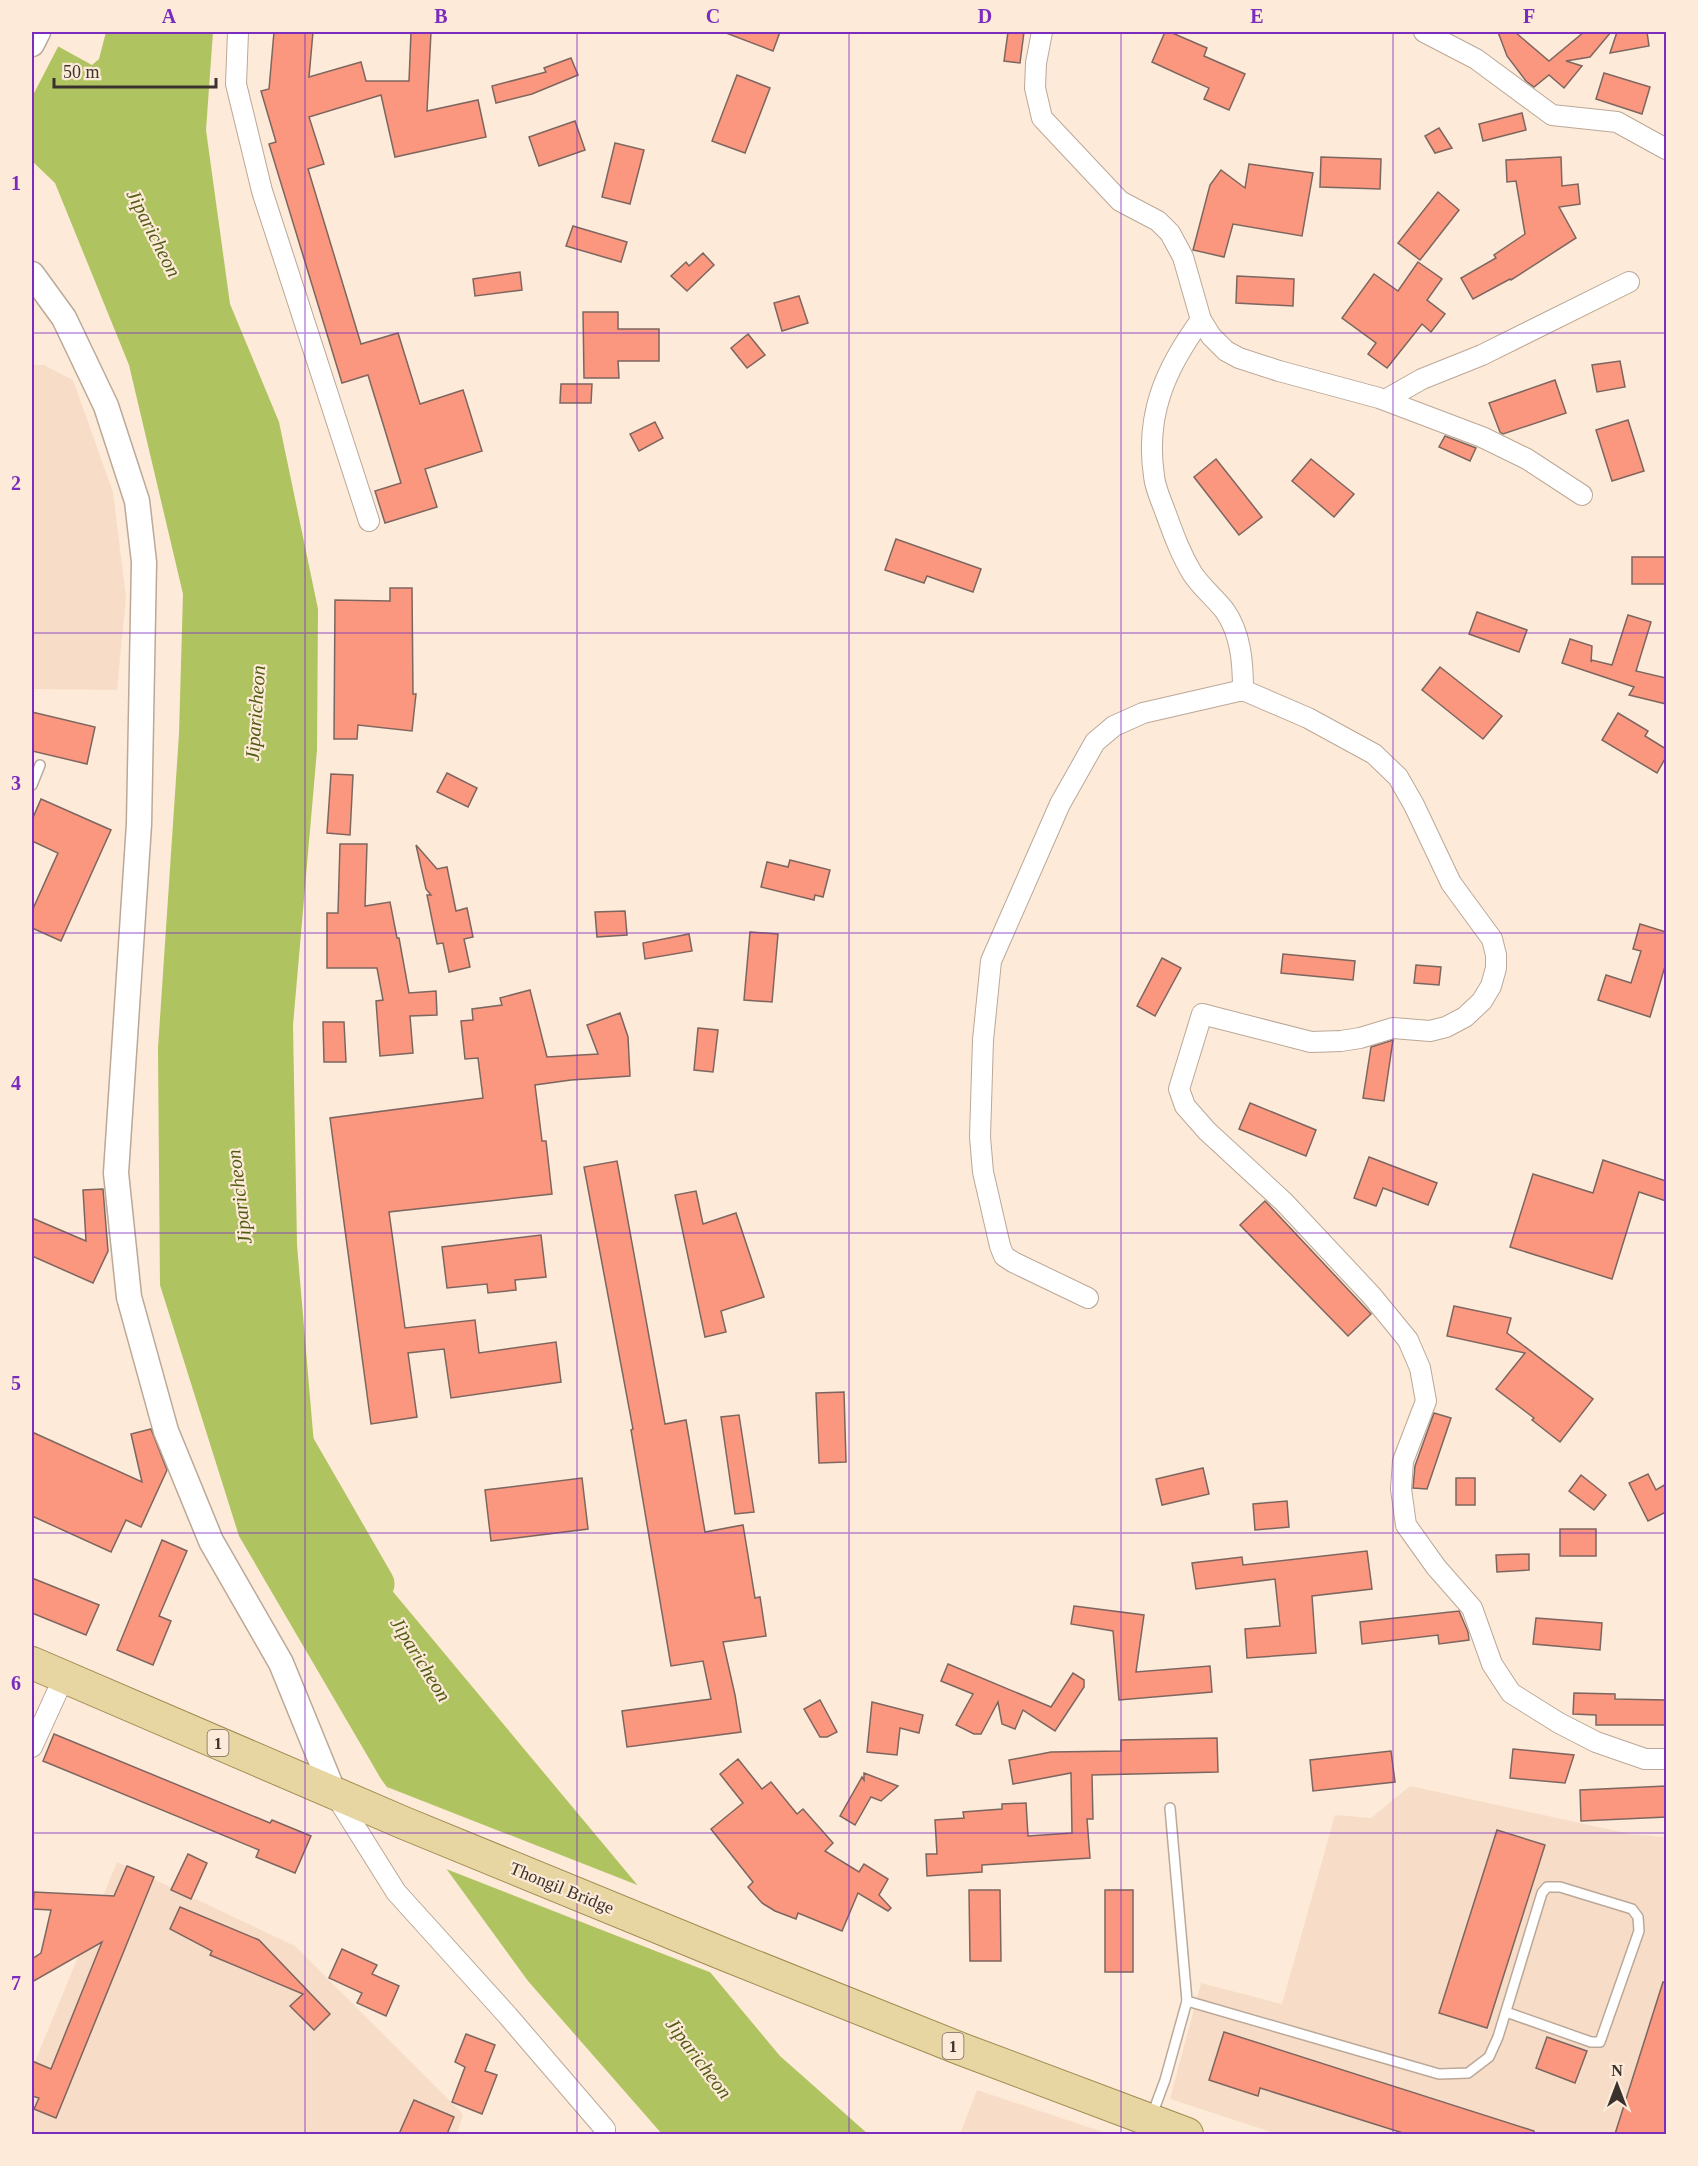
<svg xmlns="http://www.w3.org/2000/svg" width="1698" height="2166" viewBox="0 0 1698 2166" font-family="'Times New Roman',serif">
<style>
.built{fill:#f7ddc7}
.water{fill:#b0c361}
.pier{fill:#fdead8}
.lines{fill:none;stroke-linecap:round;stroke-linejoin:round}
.river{stroke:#b0c361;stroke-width:39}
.building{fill:#fb977e;stroke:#7e6660;stroke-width:1.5}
.service-casing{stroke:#bba898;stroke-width:12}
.minor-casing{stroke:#bba898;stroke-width:22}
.tertiary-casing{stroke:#bba898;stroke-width:27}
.primary-casing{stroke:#a08a50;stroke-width:34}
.service{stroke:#fff;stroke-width:9}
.minor{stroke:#fff;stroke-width:20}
.tertiary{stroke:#fff;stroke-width:24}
.primary{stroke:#e7d6a2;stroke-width:32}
.grid{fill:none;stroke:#7b2cbf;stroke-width:1.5;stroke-opacity:0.55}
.labels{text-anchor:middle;stroke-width:4.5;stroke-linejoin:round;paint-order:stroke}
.shield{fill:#fdead8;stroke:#746960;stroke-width:1.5}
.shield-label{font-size:16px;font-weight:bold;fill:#3a322c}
.street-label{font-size:18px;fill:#3a322c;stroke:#fdead8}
.water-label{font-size:20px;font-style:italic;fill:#515c15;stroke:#fdead8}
.neatline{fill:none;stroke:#7b2cbf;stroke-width:2}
.grid-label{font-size:20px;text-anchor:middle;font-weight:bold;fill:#7b2cbf}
</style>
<rect width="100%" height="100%" fill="#fdead8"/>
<g class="built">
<path d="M32 365H44L73 380 113 492 126 597 117 690 32 689Z"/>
<path d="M1410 1786 1630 1834 1666 1837V2134H1277L1170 2099 1201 1983 1282 2004 1335 1815 1371 1818Z"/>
<path d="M117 1862 295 1946 463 2114 457 2134H32V2069Z"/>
<path d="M977 2090 1109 2134H960Z"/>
</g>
<path class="water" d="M32 32 92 65 99 59 106 32H213L206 130 230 304 279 422 318 609 317 750 293 1025 297 1245 319 1503 780 2056 868 2134H662L528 1981 381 1779 239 1536 160 1285 158 1048 179 734 183 594 129 365 55 183 32 161Z"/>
<g class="pier">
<path d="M32 32H39L60 43 32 97Z"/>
<path d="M387 1787 645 1888 717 1975 441 1867Z"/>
</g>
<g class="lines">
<path class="river" d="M292 1440 375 1584"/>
</g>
<g class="building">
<path d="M274 32H313L309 77 361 62 366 81H409L411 32H431L427 111 478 100 486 137 395 157 381 95 309 117 324 164 308 169 361 344 398 333 420 404 463 390 482 451 425 469 437 507 385 523 375 491 401 483 384 427 368 375 342 383 269 144 276 142 261 91 269 89Z"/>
<path d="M727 32H780L773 51 726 33Z"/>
<path d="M1008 32H1024L1020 63 1004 61Z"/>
<path d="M1165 32H1170L1207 48 1204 56 1245 74 1229 110 1204 99 1209 88 1152 62Z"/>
<path d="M1498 32H1515L1549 61 1584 32H1611L1590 57 1566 61 1582 66 1564 88 1549 75 1534 87 1526 81 1507 56Z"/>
<path d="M1617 32H1647L1649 46 1610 53Z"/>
<path d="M571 58 578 75 532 94 496 103 492 86 546 72 544 68Z"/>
<path d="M1604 73 1650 87 1642 114 1596 99Z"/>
<path d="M737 75 770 88 745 153 712 141Z"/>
<path d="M1522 113 1526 130 1483 141 1479 124Z"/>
<path d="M575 121 585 150 539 166 529 137Z"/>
<path d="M1439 128 1452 148 1435 153 1425 136Z"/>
<path d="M615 143 644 150 630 204 602 197Z"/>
<path d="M1321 157 1381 159 1380 189 1320 187Z"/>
<path d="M1561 157 1562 186 1578 184 1580 204 1559 207 1576 238 1511 280 1510 279 1473 299 1461 278 1496 258 1494 255 1525 234 1516 181 1507 182 1506 160Z"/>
<path d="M1249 164 1313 173 1302 236 1233 224 1224 257 1193 250 1210 185 1221 170 1245 188Z"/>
<path d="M1438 192 1459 210 1420 260 1398 243Z"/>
<path d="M573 226 627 242 621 262 566 246Z"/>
<path d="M703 253 714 265 687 291 671 276 686 262 689 266Z"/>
<path d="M1418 262 1442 279 1427 300 1445 314 1431 332 1422 324 1387 368 1368 354 1376 343 1342 318 1374 274 1398 291Z"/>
<path d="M520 272 522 290 475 296 473 279Z"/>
<path d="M1237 276 1294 279 1293 306 1236 303Z"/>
<path d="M799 296 808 323 782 331 774 303Z"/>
<path d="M583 312H618V329H659V361H618L619 378H584Z"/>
<path d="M748 334 765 355 747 368 731 348Z"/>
<path d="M1620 361 1625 387 1597 392 1592 365Z"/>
<path d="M1555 380 1566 413 1503 434 1500 432 1489 403Z"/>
<path d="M561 384H592L591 403H560Z"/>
<path d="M1628 420 1644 471 1612 481 1596 430Z"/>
<path d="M655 422 663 438 639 451 630 434Z"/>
<path d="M1445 436 1476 448 1470 461 1439 447Z"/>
<path d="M1216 459 1262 517 1239 535 1194 477Z"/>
<path d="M1311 459 1354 494 1334 517 1292 481Z"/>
<path d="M896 539 981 569 973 592 927 576 924 583 885 570Z"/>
<rect x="1632" y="557" width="34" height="27"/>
<path d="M390 588H412L413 694H416L412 731 358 725 357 739H334L335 600 390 601Z"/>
<path d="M1477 612 1527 630 1519 652 1469 634Z"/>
<path d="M1628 615 1651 622 1636 671 1666 678V704L1629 695 1634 687 1562 663 1570 639 1592 646 1591 662 1592 660 1612 665Z"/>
<path d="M1440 667 1502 716 1483 739 1422 690Z"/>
<path d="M32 712 95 727 87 764 32 751Z"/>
<path d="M1618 713 1648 731 1645 736 1666 749V757L1657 773 1602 740Z"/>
<path d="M447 773 477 788 468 807 437 792Z"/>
<path d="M331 774 353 775 350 835 327 833Z"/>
<path d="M41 799 111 830 61 941 32 928V911L58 853 32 841V820Z"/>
<path d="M340 844H367L365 906 390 902 397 938H399L409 993 436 991 437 1015 410 1016 413 1053 380 1056 376 1001 383 1000 377 968H327V913H338Z"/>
<path d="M416 845 437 869 447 867 456 911 467 908 473 937 464 939 470 967 449 972 443 943 437 944 427 895H431L426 889Z"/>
<path d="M790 860 830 870 823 897 815 895 814 900 761 887 767 862 788 867Z"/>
<path d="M625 911 627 935 597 937 595 912Z"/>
<path d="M1640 924 1666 932V963L1650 1017 1598 1000 1606 975 1631 983 1641 951 1633 949Z"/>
<path d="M750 932 778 934 772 1002 744 1000Z"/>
<path d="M689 934 692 951 645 959 643 943Z"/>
<path d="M1283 954 1355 961 1353 980 1281 973Z"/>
<path d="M1162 958 1181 968 1155 1016 1137 1006Z"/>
<path d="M1416 965 1441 967 1439 985 1414 983Z"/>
<path d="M530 990 547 1057 598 1054 587 1025 620 1013 628 1037 630 1076 571 1080 535 1085 542 1141H546L552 1194 389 1212 405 1328 475 1320 479 1353 556 1342 561 1382 451 1398 444 1349 408 1353 417 1417 371 1424 330 1118 483 1098 478 1058 465 1059 461 1021 473 1020 472 1009 502 1005 500 998Z"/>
<path d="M323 1022H344L346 1062H324Z"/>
<path d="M698 1028 718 1030 713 1072 694 1070Z"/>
<path d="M1393 1040 1384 1101 1363 1098 1371 1047Z"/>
<path d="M1250 1103 1316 1130 1306 1156 1239 1129Z"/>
<path d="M1369 1157 1437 1183 1428 1205 1383 1188 1376 1206 1354 1198Z"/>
<path d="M1603 1160 1666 1181V1201L1639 1192 1612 1279 1510 1247 1533 1174 1593 1193Z"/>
<path d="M617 1161 665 1424 686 1420 705 1532 743 1525 755 1598 760 1597 766 1636 723 1642 735 1695 741 1732 627 1747 622 1711 711 1699 703 1661 671 1666 631 1430 633 1429 584 1167Z"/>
<path d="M103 1189 108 1251 93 1283 32 1256V1218L86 1241 83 1190Z"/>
<path d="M696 1191 703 1224 736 1213 764 1297 721 1311 726 1332 705 1337 675 1195Z"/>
<path d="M1265 1201 1371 1314 1348 1336 1240 1225Z"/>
<path d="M541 1235 546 1277 515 1280 516 1290 488 1293 487 1284 447 1288 442 1247Z"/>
<path d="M1454 1306 1511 1318 1507 1333 1593 1399 1560 1442 1532 1420 1534 1418 1496 1389 1525 1353 1447 1336Z"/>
<path d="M844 1392 846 1462 819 1463 816 1393Z"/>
<path d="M1434 1413 1451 1418 1427 1489 1413 1488 1415 1466Z"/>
<path d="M739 1415 754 1512 735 1514 721 1417Z"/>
<path d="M151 1429 167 1470 141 1527 126 1520 111 1552 32 1516V1432L142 1482 131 1434Z"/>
<path d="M1203 1468 1209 1494 1162 1505 1156 1479Z"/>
<path d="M1648 1474 1656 1490 1666 1484V1512L1648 1521 1629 1483Z"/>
<path d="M1581 1475 1606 1495 1594 1510 1569 1491Z"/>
<path d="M582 1478 588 1529 491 1541 485 1490Z"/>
<rect x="1456" y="1478" width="19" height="27"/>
<path d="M1287 1501 1289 1527 1255 1530 1253 1504Z"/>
<rect x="1560" y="1529" width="36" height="27"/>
<path d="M162 1540 187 1551 159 1616 171 1621 153 1665 117 1650Z"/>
<path d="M1367 1551 1372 1589 1312 1596 1316 1653 1247 1658 1245 1629 1280 1626 1275 1579 1196 1589 1192 1563 1242 1557 1243 1565Z"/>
<path d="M1529 1554V1570L1497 1572 1496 1555Z"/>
<path d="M32 1578 99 1605 86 1635 32 1613Z"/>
<path d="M1074 1606 1144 1615 1136 1672 1210 1666 1212 1692 1119 1700 1113 1631 1071 1624Z"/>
<path d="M1459 1611 1468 1632 1469 1640 1439 1644 1438 1635 1362 1644 1360 1622Z"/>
<path d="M1536 1618 1602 1623 1600 1650 1533 1644Z"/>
<path d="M948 1664 1051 1707 1073 1673 1084 1680V1687L1055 1731 1023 1710 1015 1729 1002 1724 998 1702 981 1734H974L956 1725 973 1694 941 1681Z"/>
<path d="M1574 1693 1615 1694V1699L1666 1700V1725H1596V1715L1573 1714Z"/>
<path d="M820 1700 837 1732 827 1737H820L804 1709Z"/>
<path d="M872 1702 923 1715 919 1733 900 1728 897 1755 867 1752Z"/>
<path d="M54 1734 270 1823 272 1820 311 1836 295 1873 256 1857 259 1850 43 1761Z"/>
<path d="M1217 1738 1218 1772 1092 1775 1093 1819H1087L1090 1858 982 1865V1872L927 1876 926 1854H937L935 1820 964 1818 963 1812 1002 1809V1804L1026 1803 1028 1836 1072 1833 1071 1773 1013 1784 1009 1760 1051 1752 1121 1751V1740Z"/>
<path d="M1513 1749 1574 1755 1565 1783 1510 1778Z"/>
<path d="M1391 1751 1395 1782 1313 1791 1310 1760Z"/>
<path d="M738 1759 762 1789 771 1782 797 1814 803 1809 833 1843 825 1851 859 1872 864 1864 888 1879 879 1895 891 1908 888 1911 858 1893 842 1931 798 1913 796 1919 775 1911 762 1903 748 1887 753 1882 711 1829 743 1803 720 1774Z"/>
<path d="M864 1773 898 1786 881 1801 871 1797 855 1825 840 1816 862 1777 864 1780Z"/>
<path d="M1666 1786V1817L1581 1821 1580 1790Z"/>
<path d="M1497 1830 1545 1845 1487 2028 1439 2013Z"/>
<path d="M188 1854 207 1863 191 1899 171 1890Z"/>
<path d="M127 1866 154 1877 56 2118 34 2109 39 2098 32 2096V2061L51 2069 102 1942 32 1982V1959L41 1953 51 1910 33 1909 34 1892 114 1896Z"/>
<path d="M969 1890H1000L1001 1961H970Z"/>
<rect x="1105" y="1890" width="28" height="82"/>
<path d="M180 1907 259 1940 330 2014 314 2030 290 2006 303 1994 210 1955 212 1951 170 1929Z"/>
<path d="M342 1949 377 1965 372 1974 399 1986 386 2016 357 2003 362 1993 329 1978Z"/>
<path d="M1663 1982 1666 1983V2134H1615Z"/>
<path d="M1224 2032 1534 2131V2134H1406L1260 2088 1258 2096 1209 2080Z"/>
<path d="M466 2034 495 2045 485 2071 497 2075 482 2114 452 2102 465 2067 455 2062Z"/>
<path d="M1547 2037 1587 2051 1575 2083 1536 2068Z"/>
<path d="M414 2100 454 2117 447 2134H399Z"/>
</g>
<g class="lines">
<defs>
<g id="service">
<path d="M32 785 40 765"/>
<path d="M1187 2001 1439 2074 1468 2073 1489 2057 1498 2037 1542 1893 1547 1887H1560L1632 1909 1638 1917 1639 1931 1600 2042H1591L1506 2012"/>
<path d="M1152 2115 1165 2080 1187 2001 1170 1808"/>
</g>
<g id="minor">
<path d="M238 32 236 84 262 191 369 521"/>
<path d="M1042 32 1036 63 1035 88 1042 118 1120 201 1158 221 1170 233 1183 257 1201 320 1211 336 1226 351 1239 358 1279 371 1379 398 1482 437 1527 459 1582 495"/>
<path d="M1424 32 1476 59 1552 115 1617 122 1666 149"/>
<path d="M1201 320C1165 369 1145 415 1154 476 1155 488 1161 500 1165 511 1173 533 1180 553 1192 573 1201 587 1215 598 1225 611 1241 634 1243 663 1243 690"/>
<path d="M1385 400 1422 379 1482 355 1629 282"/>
<path d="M1088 1298 1013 1262 1004 1256 1000 1246 983 1172 980 1137 983 1040 991 961 1060 804 1095 742 1114 726 1143 713 1243 690 1308 718 1374 754 1398 777 1414 805 1451 883 1492 939 1496 955V968L1491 986 1482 1001 1465 1017 1446 1027 1430 1031 1393 1028 1360 1038 1341 1041 1311 1042 1202 1014 1179 1089 1185 1106 1207 1131 1284 1202 1372 1296 1408 1340 1420 1368 1426 1401 1403 1461 1401 1489 1406 1525 1436 1567 1472 1608 1492 1664 1511 1693 1559 1723 1596 1742 1645 1759H1666"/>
<path d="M32 1747 64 1677"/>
<path d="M334 1793 396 1892 508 2016 605 2129V2134"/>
</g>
<g id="tertiary">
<path d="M32 44 38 32"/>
<path d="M32 274 64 318 106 406 137 501 144 562 139 824 116 1173 129 1297 166 1431 211 1541 281 1663 334 1793"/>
</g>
<path id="primary" d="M32 1663 404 1823 721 1953 961 2049 1187 2134"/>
</defs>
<use href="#service" class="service-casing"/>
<use href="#minor" class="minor-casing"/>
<use href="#tertiary" class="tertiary-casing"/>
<use href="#primary" class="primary-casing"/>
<use href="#service" class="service"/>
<use href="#minor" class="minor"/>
<use href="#tertiary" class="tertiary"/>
<use href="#primary" class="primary"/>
</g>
<path class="grid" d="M305 32V2134M577 32V2134M849 32V2134M1121 32V2134M1393 32V2134M32 333H1666M32 633H1666M32 933H1666M32 1233H1666M32 1533H1666M32 1833H1666"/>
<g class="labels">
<g class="shield">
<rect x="207.5" y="1730" width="21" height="26" rx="4.5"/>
<rect x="942.5" y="2033" width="21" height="26" rx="4.5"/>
</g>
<g class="shield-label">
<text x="218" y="1749">1</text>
<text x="953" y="2052">1</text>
</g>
<g class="street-label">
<text transform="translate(562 1888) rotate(22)" y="6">Thongil Bridge</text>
</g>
<g class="water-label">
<text transform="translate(154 233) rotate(63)" y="7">Jiparicheon</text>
<text transform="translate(255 713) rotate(-86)" y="7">Jiparicheon</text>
<text transform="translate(239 1197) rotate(-97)" y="7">Jiparicheon</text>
<text transform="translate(421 1659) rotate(58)" y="7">Jiparicheon</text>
<text transform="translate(699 2058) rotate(53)" y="7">Jiparicheon</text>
</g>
</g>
<rect width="1698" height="2166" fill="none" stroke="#fdead8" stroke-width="66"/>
<g transform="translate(1617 2085)" stroke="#fdead8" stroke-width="4.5" paint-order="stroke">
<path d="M0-4.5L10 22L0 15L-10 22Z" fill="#3a322c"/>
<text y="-9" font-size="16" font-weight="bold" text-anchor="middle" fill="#3a322c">N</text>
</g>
<path d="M54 78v9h162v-9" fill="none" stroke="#3a322c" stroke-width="3"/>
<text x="63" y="78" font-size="18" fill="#3a322c" stroke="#fdead8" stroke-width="4.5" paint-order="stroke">50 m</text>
<rect x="33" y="33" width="1632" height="2100" class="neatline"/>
<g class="grid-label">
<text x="169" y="23">A</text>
<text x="441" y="23">B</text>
<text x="713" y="23">C</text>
<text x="985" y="23">D</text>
<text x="1257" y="23">E</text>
<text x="1529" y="23">F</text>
<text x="16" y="190">1</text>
<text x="16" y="490">2</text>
<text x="16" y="790">3</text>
<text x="16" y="1090">4</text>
<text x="16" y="1390">5</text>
<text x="16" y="1690">6</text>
<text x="16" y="1990">7</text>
</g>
</svg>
